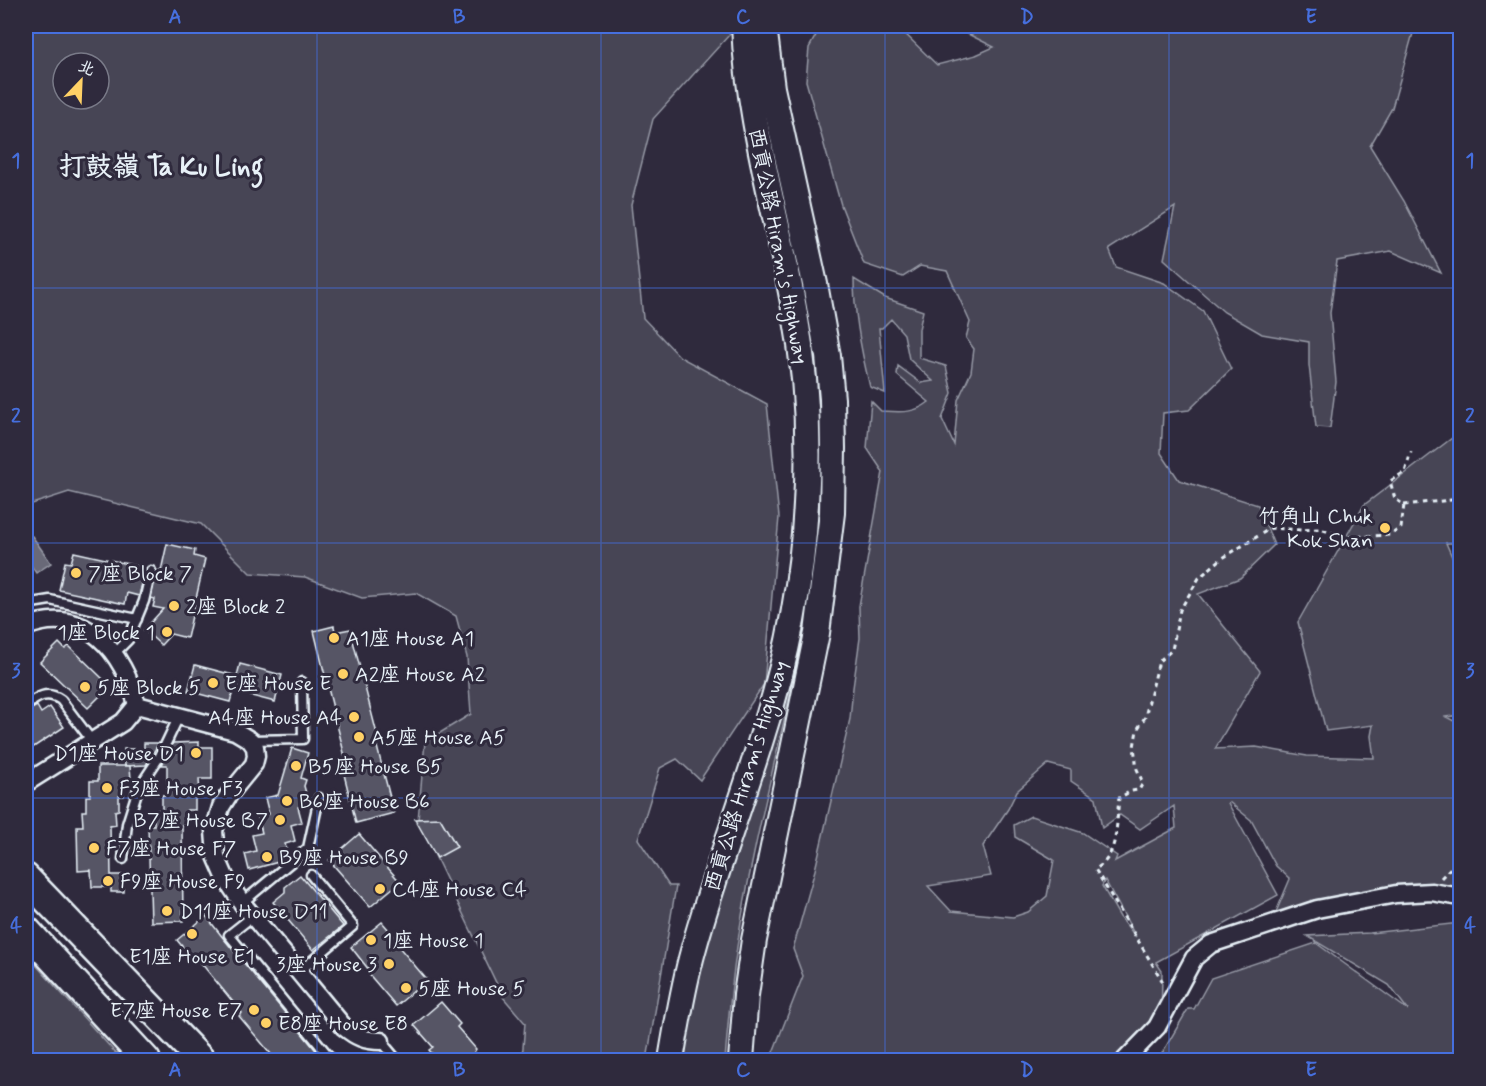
<svg xmlns="http://www.w3.org/2000/svg" width="1486" height="1086" viewBox="0 0 1486 1086" font-family="Mynerve,'LXGW WenKai TC',sans-serif">
<style>
.green{fill:#464455;stroke:#979aa6;stroke-width:1.5;fill-rule:evenodd}
.water{fill:#696978;stroke:#9c9fab;stroke-width:1.5}
.building{fill:#575565;stroke:#e8f1f8;stroke-width:1.5}
.lines{fill:none;stroke-linecap:round;stroke-linejoin:round}
.service-casing{stroke:#e8f1f8;stroke-width:13}
.minor-casing{stroke:#e8f1f8;stroke-width:21}
.secondary-casing{stroke:#e8f1f8;stroke-width:28}
.primary-casing{stroke:#e8f1f8;stroke-width:32}
.path{stroke:#e8f1f8;stroke-width:3;stroke-dasharray:4.5 4.5;stroke-linecap:butt}
.service{stroke:#2f2a3d;stroke-width:8}
.minor{stroke:#2f2a3d;stroke-width:16}
.secondary{stroke:#2f2a3d;stroke-width:24}
.primary{stroke:#2f2a3d;stroke-width:27}
.grid{fill:none;stroke:#466fde;stroke-width:1.5;stroke-opacity:0.55}
.poi-dot{fill:#ffd166;stroke:#2f2a3d;stroke-width:2}
.labels{text-anchor:middle;stroke-width:6;stroke-linejoin:round;paint-order:stroke}
.street-label{font-size:21px;fill:#e8f1f8;stroke:#2f2a3d}
.poi-label{font-size:21px;fill:#e8f1f8;stroke:#2f2a3d;text-anchor:start}
.district-label{font-size:27px;font-weight:bold;fill:#e8f1f8;stroke:#2f2a3d}
.neatline{fill:none;stroke:#466fde;stroke-width:2}
.grid-label{font-size:20px;text-anchor:middle;font-weight:bold;fill:#466fde}
</style>
<rect width="100%" height="100%" fill="#2f2a3d"/>
<filter id="ink" filterUnits="userSpaceOnUse"><feTurbulence type="fractalNoise" baseFrequency=".0167" numOctaves="2"/><feDisplacementMap in="SourceGraphic" scale="12" xChannelSelector="R" yChannelSelector="G"/><feConvolveMatrix kernelMatrix="1 2 1 2 8 2 1 2 1" color-interpolation-filters="sRGB"/></filter>
<g filter="url(#ink)">
<g class="green">
<path d="M26 26H730V34L653 119 631 205 643 318 680 357 767 404 779 517 764 684 700 780 677 759 660 768 638 839 669 886H676L647 1060H522L525 1023 503 997 418 820 425 742 471 714 467 657 456 616 416 593 362 598 305 577 250 573 201 524 69 492 26 506ZM63 63H99V99H63Z"/>
<path d="M821 26H897L937 65 976 55 994 47 952 26H1415L1392 108 1370 146 1404 201 1441 273 1391 251 1337 261 1330 313 1336 382 1330 428 1316 427 1309 365V342L1262 334 1224 312 1164 259 1175 207 1109 249 1116 267 1164 283 1203 311 1231 369 1189 410 1163 413 1161 453 1179 480 1258 505 1274 545 1240 578 1198 594 1260 671 1215 749 1256 747 1307 756 1374 758 1371 736 1373 725 1326 731 1298 622 1364 505 1460 432V543H1446L1460 575V715L1446 717 1460 724V902L1395 893 1274 917 1290 879 1276 866 1251 820 1229 802 1228 803 1278 895 1156 962 1162 971 1161 1035 1130 1042 1118 1060H770L803 976 793 949 815 870 850 719 853 688 860 638 859 606 883 472 867 448 871 401 881 411C900 412 914 414 929 402L897 375 898 366 921 383 933 381 909 359 904 334 891 319 882 328H879L885 393 870 387C861 351 854 316 854 279L885 298 923 311 919 329V358L946 366 952 393 942 419 954 445 958 400 971 372 974 349 966 338 970 322 947 271 920 266 903 277 864 264 841 205 806 81 809 48ZM1048 764 1071 770V781L1096 798 1102 828 1120 815 1140 829 1174 806 1176 828 1115 861 1117 856 1083 833 1031 816 1014 825 1015 837 1054 860 1047 896 1028 912 1013 917 951 911 928 886 991 876 983 846 1008 809 1017 791ZM1105 880 1136 937 1120 917 1102 886Z"/>
<path d="M797 643 801 644C780 745 752 845 737 947 731 985 728 1023 725 1060H680L696 971Z"/>
<path d="M1460 923V1060H1158L1188 1009H1194L1211 978 1316 943 1408 1010 1389 985 1307 936 1370 933Z"/>
<path d="M26 954 122 1060H26Z"/>
</g>
<path class="water" d="M32 536 51 563 36 573 26 558V540Z"/>
<g class="building">
<path d="M167 544 195 550 194 556 205 559 187 638 171 634 161 645 144 630 163 609 153 607 155 599 151 598 157 571H161Z"/>
<path d="M74 552 146 568 139 596 127 593 125 604 59 590 65 562 71 563Z"/>
<path d="M334 626 335 632 350 629 378 738 375 739 394 813 356 823 341 762 346 761 314 631Z"/>
<path d="M59 643 65 649 69 646 103 679 100 682 107 689 88 708 40 662Z"/>
<path d="M240 664 282 675 275 702 233 691 230 702 188 691 195 665 237 676Z"/>
<path d="M37 706 41 713 50 707 64 727 26 752V712Z"/>
<path d="M199 742V747H212V779H199L200 795H195V810H187V825H182L183 921 151 922 148 825H154V810H162V795H167V765H162L173 743Z"/>
<path d="M144 743H159L146 765 125 766 124 749H144Z"/>
<path d="M292 748 308 753 301 778 306 780 304 786 309 804 298 807 302 822 291 825 295 841 285 844 288 856 282 861 249 870 245 854 256 851 252 835 262 833 258 817 269 814 265 798 278 795Z"/>
<path d="M98 766H130L131 780H123L124 796H119V810L115 811 116 825 110 826 111 875H124V892H111V887H92L91 870 78 871 77 826H83L82 811H86V796H90V781H98Z"/>
<path d="M440 818 457 847 437 858 415 819Z"/>
<path d="M359 834 400 882 370 907 329 860Z"/>
<path d="M300 875 343 926 313 950 273 902 285 892V887Z"/>
<path d="M206 916 224 939 324 1060H276L239 1016 242 1013 197 958 194 961 177 940Z"/>
<path d="M382 922 401 944 398 946 427 980 396 1006 367 972 369 970 351 947Z"/>
<path d="M441 1002 460 1024 457 1027 476 1049 474 1052 481 1060H438L429 1050 433 1047 414 1025Z"/>
</g>
<g class="lines">
<defs>
<g id="service">
<path d="M26 604 50 600 137 619"/>
<path d="M115 653 128 640 144 601 151 571"/>
<path d="M26 706C37 697 47 690 61 700L92 741"/>
<path d="M250 740 303 739 302 682"/>
<path d="M123 859 127 824 138 789 160 756 179 716"/>
<path d="M242 903 308 848 319 798"/>
<path d="M253 916 229 935 332 1060"/>
<path d="M299 972 353 926 311 875"/>
<path d="M381 1041 397 1060"/>
</g>
<g id="minor">
<path d="M26 627C85 603 124 653 137 705"/>
<path d="M137 705 235 731 250 740 255 747 256 756 254 764 228 796 221 807 214 831 216 856 226 879 242 903 344 1027C356 1037 365 1041 381 1041"/>
<path d="M26 783 123 722 137 705"/>
<path d="M1125 1060 1157 1027 1194 958 1211 944 1317 909 1396 894 1432 892 1460 897"/>
</g>
<g id="secondary">
<path d="M671 1060C677 1024 683 987 693 951 713 877 741 806 763 733 787 660 802 581 806 504 810 439 806 372 794 308 777 214 748 121 744 26"/>
<path d="M741 1060 746 995 754 940 817 633 832 513 833 448 832 399 828 356 815 284 772 88 764 26"/>
</g>
<g id="primary">
<path d="M26 878 201 1060"/>
<path d="M26 930 146 1060"/>
</g>
</defs>
<use href="#service" class="service-casing"/>
<use href="#minor" class="minor-casing"/>
<use href="#secondary" class="secondary-casing"/>
<use href="#primary" class="primary-casing"/>
<g class="path">
<path d="M1404 505 1460 499"/>
<path d="M1441 878 1457 861H1460"/>
<path d="M1163 982 1095 869C1119 857 1116 823 1119 798L1131 791 1139 790 1143 783 1137 769 1134 747 1137 730 1145 717 1159 661 1172 650 1180 610 1199 578 1221 559 1271 528 1301 530 1320 529 1346 537 1390 535 1401 528 1404 505 1395 499 1390 481 1405 472 1411 452"/>
</g>
<use href="#service" class="service"/>
<use href="#minor" class="minor"/>
<use href="#secondary" class="secondary"/>
<use href="#primary" class="primary"/>
</g>
</g>
<path class="grid" d="M317 26V1060M601 26V1060M885 26V1060M1169 26V1060M26 288H1460M26 543H1460M26 798H1460"/>
<g class="poi-dot">
<circle cx="1385" cy="528" r="6"/>
<circle cx="76" cy="573" r="6"/>
<circle cx="174" cy="606" r="6"/>
<circle cx="167" cy="632" r="6"/>
<circle cx="334" cy="638" r="6"/>
<circle cx="343" cy="674" r="6"/>
<circle cx="213" cy="683" r="6"/>
<circle cx="85" cy="687" r="6"/>
<circle cx="354" cy="717" r="6"/>
<circle cx="359" cy="737" r="6"/>
<circle cx="196" cy="753" r="6"/>
<circle cx="296" cy="766" r="6"/>
<circle cx="107" cy="788" r="6"/>
<circle cx="287" cy="801" r="6"/>
<circle cx="280" cy="820" r="6"/>
<circle cx="94" cy="848" r="6"/>
<circle cx="267" cy="857" r="6"/>
<circle cx="108" cy="881" r="6"/>
<circle cx="380" cy="889" r="6"/>
<circle cx="167" cy="911" r="6"/>
<circle cx="192" cy="934" r="6"/>
<circle cx="371" cy="940" r="6"/>
<circle cx="389" cy="964" r="6"/>
<circle cx="406" cy="988" r="6"/>
<circle cx="254" cy="1010" r="6"/>
<circle cx="266" cy="1023" r="6"/>
</g>
<g class="labels">
<g class="street-label">
<text transform="translate(779 246) rotate(79)" y="7">西貢公路 Hiram's Highway</text>
<text transform="translate(746 776) rotate(-73)" y="7">西貢公路 Hiram's Highway</text>
</g>
<g class="poi-label">
<text x="1373" y="523" text-anchor="end">竹角山 Chuk<tspan x="1373" dy="24">Kok Shan</tspan></text>
<text x="88" y="580">7座 Block 7</text>
<text x="186" y="613">2座 Block 2</text>
<text x="155" y="639" text-anchor="end">1座 Block 1</text>
<text x="346" y="645">A1座 House A1</text>
<text x="355" y="681">A2座 House A2</text>
<text x="225" y="690">E座 House E</text>
<text x="97" y="694">5座 Block 5</text>
<text x="342" y="724" text-anchor="end">A4座 House A4</text>
<text x="371" y="744">A5座 House A5</text>
<text x="184" y="760" text-anchor="end">D1座 House D1</text>
<text x="308" y="773">B5座 House B5</text>
<text x="119" y="795">F3座 House F3</text>
<text x="299" y="808">B6座 House B6</text>
<text x="268" y="827" text-anchor="end">B7座 House B7</text>
<text x="106" y="855">F7座 House F7</text>
<text x="279" y="864">B9座 House B9</text>
<text x="120" y="888">F9座 House F9</text>
<text x="392" y="896">C4座 House C4</text>
<text x="179" y="918">D11座 House D11</text>
<text x="383" y="947">1座 House 1</text>
<text x="192" y="963" text-anchor="middle">E1座 House E1</text>
<text x="377" y="971" text-anchor="end">3座 House 3</text>
<text x="418" y="995">5座 House 5</text>
<text x="242" y="1017" text-anchor="end">E7座 House E7</text>
<text x="278" y="1030">E8座 House E8</text>
</g>
<g class="district-label">
<text x="161" y="175">打鼓嶺 Ta Ku Ling</text>
</g>
</g>
<rect width="1486" height="1086" fill="none" stroke="#2f2a3d" stroke-width="66"/>
<g transform="translate(81 81) rotate(23)"><circle r="28" fill="#2f2a3d" stroke="#797a88" stroke-width="1.5"/>
<path d="M0-4.5L10 22L0 15L-10 22Z" fill="#ffd166"/>
<text y="-9" font-size="16" font-weight="bold" text-anchor="middle" fill="#e8f1f8">北</text>
</g>
<rect x="33" y="33" width="1420" height="1020" class="neatline"/>
<g class="grid-label">
<text x="175" y="23">A</text>
<text x="459" y="23">B</text>
<text x="743" y="23">C</text>
<text x="1027" y="23">D</text>
<text x="1311" y="23">E</text>
<text x="16" y="167">1</text>
<text x="1470" y="167">1</text>
<text x="16" y="422">2</text>
<text x="1470" y="422">2</text>
<text x="16" y="677">3</text>
<text x="1470" y="677">3</text>
<text x="16" y="932">4</text>
<text x="1470" y="932">4</text>
<text x="175" y="1076">A</text>
<text x="459" y="1076">B</text>
<text x="743" y="1076">C</text>
<text x="1027" y="1076">D</text>
<text x="1311" y="1076">E</text>
</g>
</svg>
